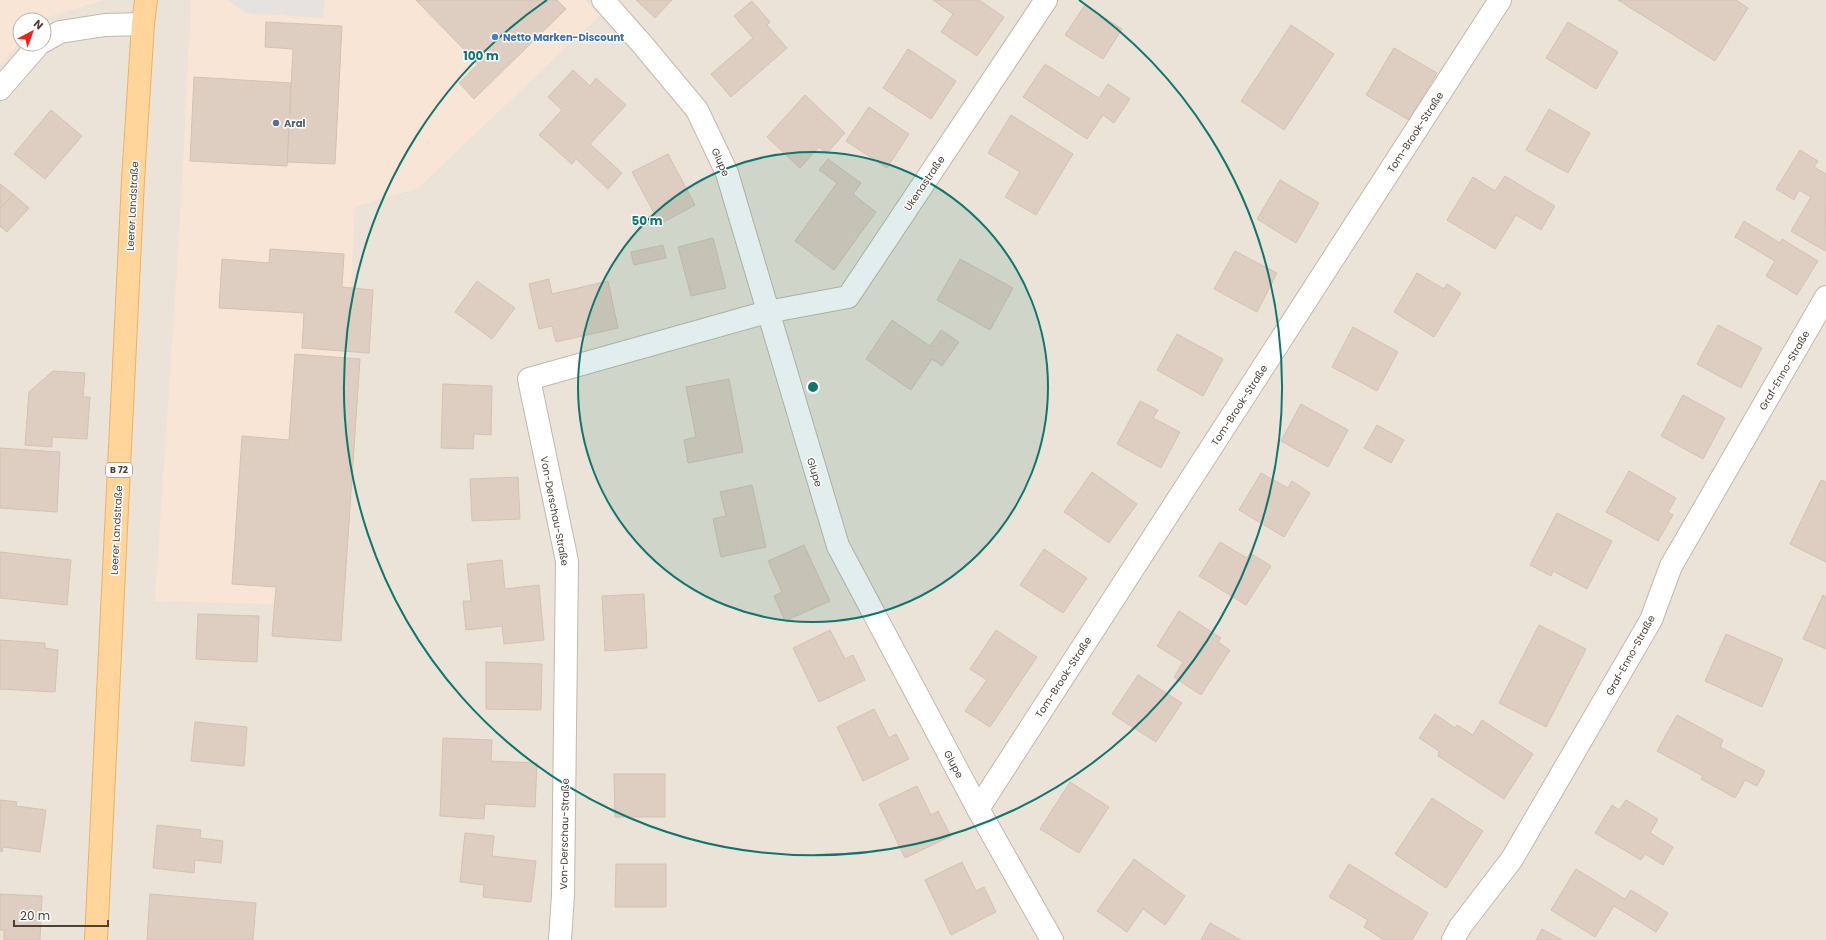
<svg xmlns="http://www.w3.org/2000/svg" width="1826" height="940" viewBox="0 0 1826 940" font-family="Poppins,sans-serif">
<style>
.residential{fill:#ebe3d8;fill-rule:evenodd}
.commercial{fill:#f9e5d5}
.parking{fill:#e5e2df}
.building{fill:#ddcec1;stroke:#d5c2b1}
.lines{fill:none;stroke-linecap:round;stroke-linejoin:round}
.minor-casing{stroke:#c3b8ac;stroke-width:24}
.major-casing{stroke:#f0b15f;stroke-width:24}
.minor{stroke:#fff;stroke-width:22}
.major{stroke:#ffd59b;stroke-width:22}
.ring{fill:none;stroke:#0f766e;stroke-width:2}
.shop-dot{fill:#3f7fe0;stroke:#fff;stroke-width:1.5}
.service-dot{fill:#5c6f8a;stroke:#fff;stroke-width:1.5}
.labels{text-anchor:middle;stroke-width:3;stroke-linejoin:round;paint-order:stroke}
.shield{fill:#fff;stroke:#827a73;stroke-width:1}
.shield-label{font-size:9px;font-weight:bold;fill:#4c4137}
.shop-label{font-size:10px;font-weight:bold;fill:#366cbe;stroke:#fff;text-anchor:start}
.service-label{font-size:10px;font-weight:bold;fill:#4e5e75;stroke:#fff;text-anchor:start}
.street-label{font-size:10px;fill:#4c4137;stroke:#fff}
.centre{fill:#0f766e;stroke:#fff;stroke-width:2}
.ring-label{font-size:12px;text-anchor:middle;font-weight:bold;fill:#0f766e;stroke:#fff;stroke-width:3;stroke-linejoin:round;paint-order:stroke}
</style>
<rect width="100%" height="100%" fill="#f7f1eb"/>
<path class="residential" d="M0 0H1826V940H0ZM20 20H44V44H20Z"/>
<g class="commercial">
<path d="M0 0H104L38 20H20V42L0 66Z"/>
<path d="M191 0H585L600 15 418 188 355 207 336 606 155 601 180 222Z"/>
</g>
<path class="parking" d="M228 0H325L323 18 246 13Z"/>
<g class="building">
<path d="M416 0H557L566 9 474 99 459 83 478 64Z"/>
<path d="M636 0H672L655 18Z"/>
<path d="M933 0H979L1004 17 977 56 941 32 953 14Z"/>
<path d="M1618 0H1736L1748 8 1715 61Z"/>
<path d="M752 1 770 22 767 25 787 48 731 97 711 74 753 38 734 16Z"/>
<path d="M1085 5 1122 29 1103 59 1065 35Z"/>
<path d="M266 22 342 26 335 164 287 162 293 49 265 47Z"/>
<path d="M1568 22 1618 52 1596 89 1546 58Z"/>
<path d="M1291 25 1334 54 1284 130 1241 101Z"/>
<path d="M1394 48 1437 73 1409 120 1366 95Z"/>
<path d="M908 49 956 81 931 119 883 88Z"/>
<path d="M1045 64 1099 98 1108 84 1130 99 1114 123 1103 115 1087 139 1023 97Z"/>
<path d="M573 70 590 86 596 78 626 105 590 144 622 173 608 189 576 159 572 164 539 135 562 110 548 97Z"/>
<path d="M194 77 291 83 287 166 190 161Z"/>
<path d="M805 95 845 133 827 153 819 147 800 168 767 137Z"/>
<path d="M869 107 909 134 887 168 846 141Z"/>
<path d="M1549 109 1590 133 1568 173 1526 150Z"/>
<path d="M51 110 82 136 45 179 14 154Z"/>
<path d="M1011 115 1073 154 1036 215 1005 197 1020 172 988 153Z"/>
<path d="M1800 150 1818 161 1814 167 1826 174 1825 251 1791 231 1811 197 1799 190 1794 200 1776 189Z"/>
<path d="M668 154 695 205 660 224 632 172Z"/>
<path d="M828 159 861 183 853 194 876 212 834 270 795 241 837 183 819 170Z"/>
<path d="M1505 176 1555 206 1541 230 1516 215 1495 249 1447 220 1473 177 1495 191Z"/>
<path d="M1280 180 1319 203 1296 243 1257 219Z"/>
<path d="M0 184 13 194 0 209Z"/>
<path d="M13 194 29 208 7 232 0 226V209Z"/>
<path d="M1744 221 1780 243 1782 239 1818 261 1797 295 1766 276 1775 261 1735 237Z"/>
<path d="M713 238 726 288 691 296 678 247Z"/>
<path d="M663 245 666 258 634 265 631 252Z"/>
<path d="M270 249 344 254 342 287 373 290 369 353 302 348 304 313 219 308 222 259 269 263Z"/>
<path d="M1235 251 1277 273 1257 312 1214 289Z"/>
<path d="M960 259 1013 288 990 330 937 300Z"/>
<path d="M1417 273 1444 289 1447 284 1461 293 1434 337 1394 312Z"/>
<path d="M549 279 552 294 608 281 618 328 556 342 552 326 539 329 529 284Z"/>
<path d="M477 281 515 308 492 339 455 312Z"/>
<path d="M892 320 930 346 941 330 959 342 942 366 932 359 911 390 866 359Z"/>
<path d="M1718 325 1762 348 1741 388 1697 364Z"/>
<path d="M1353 327 1398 352 1377 391 1332 367Z"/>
<path d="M1177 334 1223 359 1203 396 1157 370Z"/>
<path d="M295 354 360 359 341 641 272 636 276 587 232 584 242 436 289 440Z"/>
<path d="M53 371 85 373 83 397H90L87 439 52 437V447L25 445 29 392Z"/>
<path d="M729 379 743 452 688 463 684 440 696 437 686 387Z"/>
<path d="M443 384 492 386 491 435 474 434 473 449 441 448Z"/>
<path d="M1683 395 1725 418 1703 459 1661 436Z"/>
<path d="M1140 401 1158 410 1153 418 1180 432 1161 468 1117 444Z"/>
<path d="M1301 404 1348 430 1328 467 1281 441Z"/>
<path d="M1377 425 1404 440 1391 463 1364 448Z"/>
<path d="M0 448 60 452 57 512 0 508Z"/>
<path d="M1629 471 1676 498 1668 512 1673 515 1658 541 1606 512Z"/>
<path d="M1092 472 1137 504 1109 543 1064 512Z"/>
<path d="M1261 473 1288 488 1292 481 1310 493 1284 537 1239 510Z"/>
<path d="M518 477 520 519 472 521 470 479Z"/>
<path d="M1821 480 1826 482V562L1790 544Z"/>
<path d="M752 485 766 547 721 557 713 519 726 516 720 492Z"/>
<path d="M1557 513 1612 541 1587 589 1553 571 1551 576 1530 565Z"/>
<path d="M1220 542 1247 558 1250 553 1271 566 1246 605 1199 576Z"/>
<path d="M804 545 830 601 785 621 774 596 782 592 768 561Z"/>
<path d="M1044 549 1087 578 1063 613 1020 585Z"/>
<path d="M0 552 71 560 67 605 0 598Z"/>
<path d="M502 560 505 589 539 585 544 640 504 644 502 626 466 630 463 601H471L467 564Z"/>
<path d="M644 594 647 648 605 651 602 596Z"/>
<path d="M1823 595 1826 597V649L1803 639Z"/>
<path d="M1179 611 1221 638 1218 642 1230 650 1201 695 1174 677 1183 662 1157 646Z"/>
<path d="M198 614 259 616 257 662 196 659Z"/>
<path d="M1539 625 1586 649 1546 727 1499 703Z"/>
<path d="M830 630 845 659 853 655 865 680 819 702 793 648Z"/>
<path d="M996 630 1037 657 990 727 965 711 987 680 970 669Z"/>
<path d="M1726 634 1783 659 1762 707 1705 681Z"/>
<path d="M0 640 45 643V648L58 650 55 692 0 689Z"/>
<path d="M486 662 542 664 541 710 486 709Z"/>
<path d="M1138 675 1182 703 1156 742 1112 714Z"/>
<path d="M874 709 889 738 896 734 909 759 863 781 837 727Z"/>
<path d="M1435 714 1455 728 1457 725 1473 735 1482 720 1533 754 1504 799 1438 756 1439 751 1419 738Z"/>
<path d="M1677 715 1723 740 1720 747 1765 771 1757 786 1745 780 1735 798 1701 779 1703 776 1657 751Z"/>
<path d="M195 722 247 727 244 766 191 761Z"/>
<path d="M443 738 492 740 491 761 537 763 535 807 485 804 484 819 440 816Z"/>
<path d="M614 774H665V817H615Z"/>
<path d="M1070 782 1109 807 1079 853 1040 829Z"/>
<path d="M917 786 931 815 938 811 951 836 905 858 879 804Z"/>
<path d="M1432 798 1483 831 1446 888 1395 854Z"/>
<path d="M0 800 17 802 16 806 46 810 40 852 3 847 2 852 0 851Z"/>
<path d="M1626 800 1658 819 1650 833 1673 847 1663 865 1645 854 1641 860 1595 833 1612 805 1619 810Z"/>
<path d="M157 825 201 830 200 838 223 841 221 863 195 860 194 873 153 868Z"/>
<path d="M465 833 494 836 492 856 536 861 531 902 483 897 484 885 460 882Z"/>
<path d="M1134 859 1185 896 1165 925 1143 909 1127 932 1097 911Z"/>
<path d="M962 862 976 891 984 887 996 912 951 935 925 880Z"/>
<path d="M616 864H666V907H615Z"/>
<path d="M1349 864 1428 913 1412 940H1384L1364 927 1368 920 1329 897Z"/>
<path d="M1576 869 1625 899 1631 890 1668 913 1656 932 1614 906 1595 937 1551 910Z"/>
<path d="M0 894 42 896 40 940H4V930H0Z"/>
<path d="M150 894 256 903 253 940H147Z"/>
<path d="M1210 923 1241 940H1201Z"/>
<path d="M1542 929 1562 940H1536Z"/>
</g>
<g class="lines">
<defs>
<g id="minor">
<path d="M603 0 642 44 697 110 727 173 838 546 978 809 1052 940"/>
<path d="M44 41 60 32 105 25 143 24"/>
<path d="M0 89 39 44"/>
<path d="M978 809 1500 0"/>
<path d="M560 940 563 895 567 561 529 379 767 312 848 297 1046 0"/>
<path d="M1453 940 1460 927 1512 859 1651 620 1671 566 1826 297"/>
</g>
<path id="major" d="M96 940 133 180 143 24 146 0"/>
</defs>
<use href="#minor" class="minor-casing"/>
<use href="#major" class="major-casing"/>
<use href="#minor" class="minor"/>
<use href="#major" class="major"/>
</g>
<circle cx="813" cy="387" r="235" fill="#0f766e" fill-opacity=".12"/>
<g class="ring">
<circle cx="813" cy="387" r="235"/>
<path d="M1079 0A469 469 0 1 1 547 0"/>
</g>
<circle class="shop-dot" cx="495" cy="37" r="4"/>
<circle class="service-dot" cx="276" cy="123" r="4"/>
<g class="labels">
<rect class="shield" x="106" y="463" width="26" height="14" rx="3"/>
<g class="shield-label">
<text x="119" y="473">B 72</text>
</g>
<g class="shop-label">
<text x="503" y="41">Netto Marken-Discount</text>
</g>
<g class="service-label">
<text x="284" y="127">Aral</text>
</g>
<g class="street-label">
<text transform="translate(1415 132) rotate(-57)" y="4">Tom-Brook-Straße</text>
<text transform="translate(721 162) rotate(66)" y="4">Glupe</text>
<text transform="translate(924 183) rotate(-56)" y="4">Ukenastraße</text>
<text transform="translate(132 206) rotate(-87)" y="4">Leerer Landstraße</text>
<text transform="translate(1784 370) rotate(-60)" y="4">Graf-Enno-Straße</text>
<text transform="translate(1239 405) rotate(-57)" y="4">Tom-Brook-Straße</text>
<text transform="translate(815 472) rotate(73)" y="4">Glupe</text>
<text transform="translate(555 511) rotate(79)" y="4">Von-Derschau-Straße</text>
<text transform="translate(116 530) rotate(-87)" y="4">Leerer Landstraße</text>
<text transform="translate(1630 655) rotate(-61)" y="4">Graf-Enno-Straße</text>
<text transform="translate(1063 677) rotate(-57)" y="4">Tom-Brook-Straße</text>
<text transform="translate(954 764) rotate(62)" y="4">Glupe</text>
<text transform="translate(564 834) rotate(-89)" y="4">Von-Derschau-Straße</text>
</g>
</g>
<circle cx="813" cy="387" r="6" class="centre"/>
<g class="ring-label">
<text x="481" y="60">100 m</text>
<text x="647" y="225">50 m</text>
</g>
<g transform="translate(32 32) rotate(41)"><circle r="19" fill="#ffffff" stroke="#b7b3af"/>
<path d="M0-3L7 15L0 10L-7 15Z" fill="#ff1d19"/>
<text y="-6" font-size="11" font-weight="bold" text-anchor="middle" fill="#4c4137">N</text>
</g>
<path d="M14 920v6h94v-6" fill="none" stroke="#4c4137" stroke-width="2"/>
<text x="20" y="920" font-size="12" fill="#4c4137" stroke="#ffffff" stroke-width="3" paint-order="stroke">20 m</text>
</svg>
